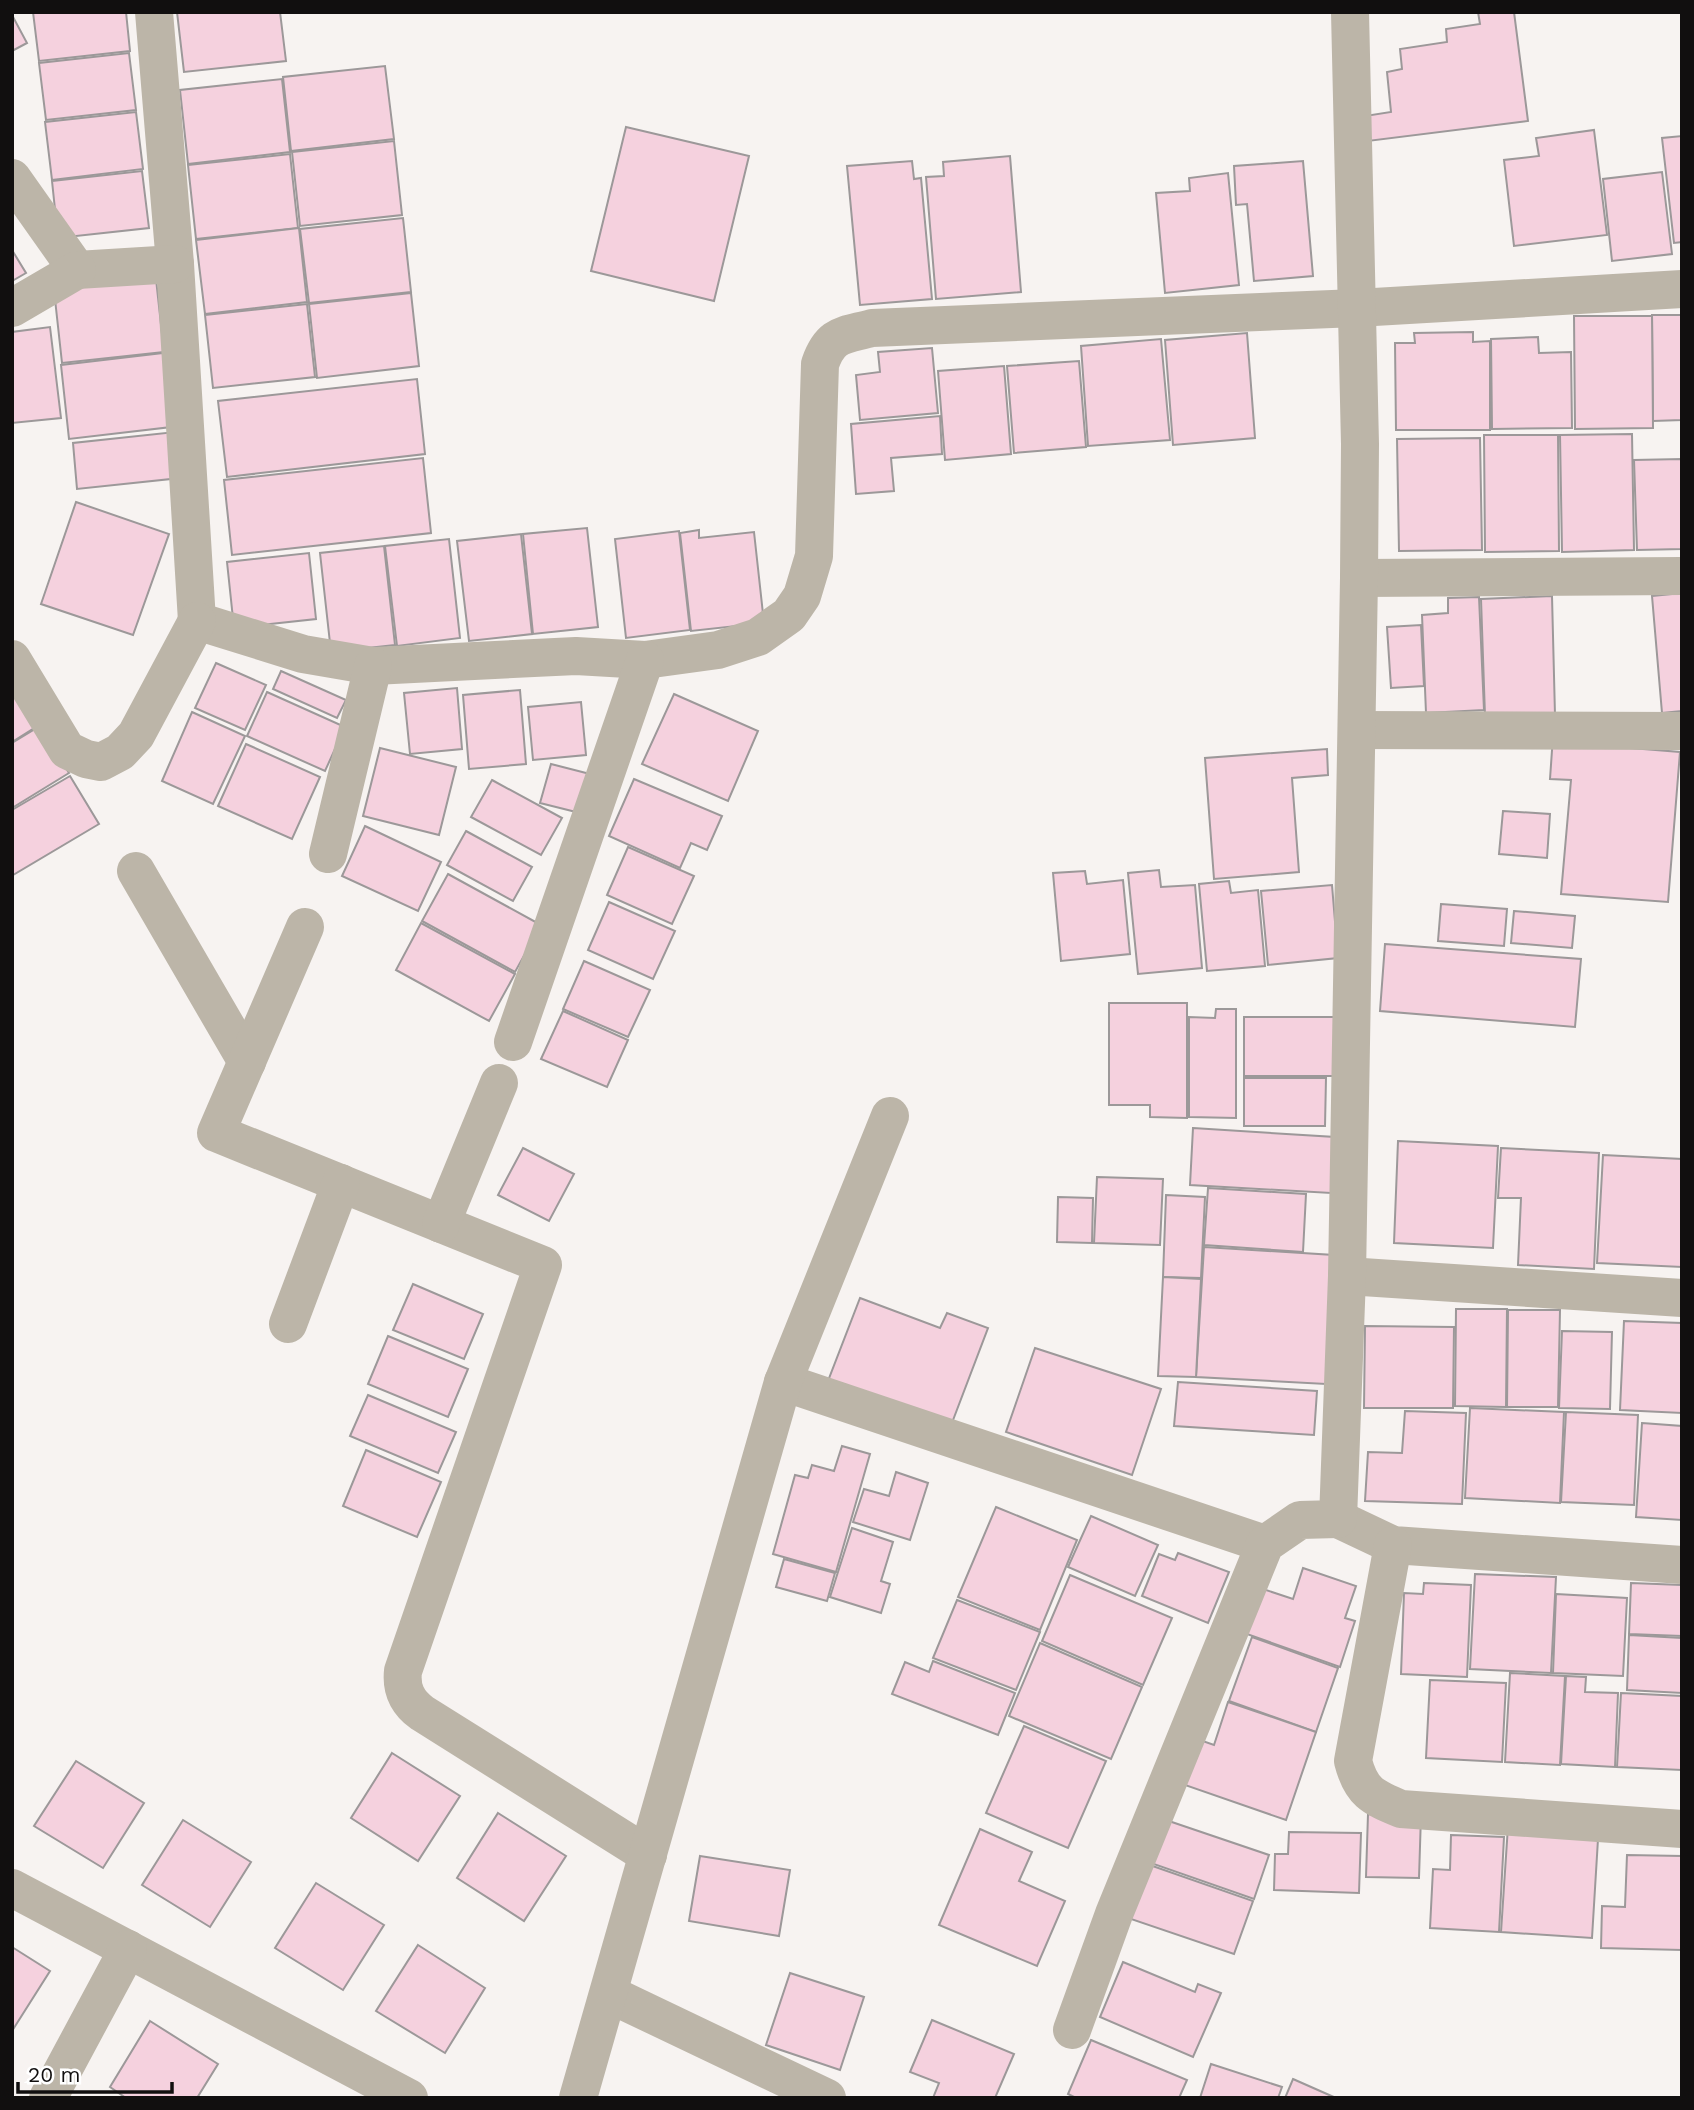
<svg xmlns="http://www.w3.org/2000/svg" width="1694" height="2110" viewBox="0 0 1694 2110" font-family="'Work Sans',sans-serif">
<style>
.building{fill:#f5d1de;stroke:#9c9899;stroke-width:2}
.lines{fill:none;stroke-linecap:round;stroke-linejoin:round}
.minor{stroke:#bcb5a8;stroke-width:38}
</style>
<rect width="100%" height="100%" fill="#f7f3f1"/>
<g class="building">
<path d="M33 12H126L130 51 39 61Z"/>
<path d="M177 12H280L286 61 184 72Z"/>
<path d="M1478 12H1514L1528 121 1368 141 1365 116 1391 112 1387 72 1402 69 1400 49 1447 42 1446 29 1480 24Z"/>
<path d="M12 15 27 43 12 51Z"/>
<path d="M129 53 136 110 46 120 39 63Z"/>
<path d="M385 66 394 139 291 151 283 77Z"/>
<path d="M282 79 290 152 188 164 180 90Z"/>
<path d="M136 112 143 169 52 180 45 122Z"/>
<path d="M626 127 749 156 714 301 591 271Z"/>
<path d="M1594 130 1607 235 1514 246 1504 160 1539 156 1536 138Z"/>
<path d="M1682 136V242L1674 243 1662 138Z"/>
<path d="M394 141 402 215 300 226 292 152Z"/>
<path d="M290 154 298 228 196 239 188 165Z"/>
<path d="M1010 156 1021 292 936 299 926 177 944 176 943 162Z"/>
<path d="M912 161 914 179 921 178 932 299 860 305 847 166Z"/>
<path d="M1303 161 1313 276 1254 281 1247 204 1236 205 1234 166Z"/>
<path d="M142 171 149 228 58 238 52 181Z"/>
<path d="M1662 172 1672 254 1612 261 1603 179Z"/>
<path d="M1228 173 1239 285 1165 293 1156 193 1190 191 1189 178Z"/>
<path d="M403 218 411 292 309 303 300 229Z"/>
<path d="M299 228 307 302 205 314 196 240Z"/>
<path d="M12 250 26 273 12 281Z"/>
<path d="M156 279 164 352 62 363 54 290Z"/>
<path d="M411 293 419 366 317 378 309 304Z"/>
<path d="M307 304 315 377 213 388 205 315Z"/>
<path d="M1652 315H1682V420L1653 421Z"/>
<path d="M1574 316H1652L1653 428 1575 429Z"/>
<path d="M50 327 61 418 12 423V332Z"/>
<path d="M1473 332V342L1490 341V430H1396L1395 343H1415L1414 333Z"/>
<path d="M1247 333 1255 438 1173 445 1165 340Z"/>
<path d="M1538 337 1539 353 1571 352 1572 428 1492 429 1491 339Z"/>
<path d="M1161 339 1170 440 1088 446 1081 346Z"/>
<path d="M932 348 938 413 860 420 856 375 880 372 878 352Z"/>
<path d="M163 353 171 427 69 439 61 365Z"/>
<path d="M1079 361 1086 447 1014 453 1007 366Z"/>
<path d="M1004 366 1011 454 945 460 938 371Z"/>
<path d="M417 379 425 454 227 477 218 401Z"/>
<path d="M940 416 942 454 891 458 894 491 856 494 851 424Z"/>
<path d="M175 432 180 478 77 489 73 443Z"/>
<path d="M1632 434 1634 550 1562 552 1560 435Z"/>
<path d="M1484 435H1558L1559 551 1485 552Z"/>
<path d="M1480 438 1482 550 1399 551 1397 439Z"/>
<path d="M423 458 431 533 232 555 224 480Z"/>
<path d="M1682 459V549L1637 550 1634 460Z"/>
<path d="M76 502 169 534 133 635 41 604Z"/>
<path d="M587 528 598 627 533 634 523 534Z"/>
<path d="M699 530V538L754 532 764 623 691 631 680 533Z"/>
<path d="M679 531 690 630 626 638 615 539Z"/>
<path d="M521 534 532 634 469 641 457 541Z"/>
<path d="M449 539 460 638 397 646 385 546Z"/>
<path d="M384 546 395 645 331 652 320 553Z"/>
<path d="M309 553 316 619 234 628 227 562Z"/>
<path d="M1682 593V711L1662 713 1652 596Z"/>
<path d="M1552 596 1555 715 1485 716 1481 599Z"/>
<path d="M1479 597 1484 710 1426 713 1422 615 1448 613V598Z"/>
<path d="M1421 625 1424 686 1391 688 1387 627Z"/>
<path d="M216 663 266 685 245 730 195 708Z"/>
<path d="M281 671 346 700 337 718 273 689Z"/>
<path d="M12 681 39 725 12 742Z"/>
<path d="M457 688 462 749 410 754 404 693Z"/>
<path d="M520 690 526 764 469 769 463 695Z"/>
<path d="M267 692 345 727 325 771 247 736Z"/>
<path d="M674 694 758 731 728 801 642 764Z"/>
<path d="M581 702 586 755 533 760 528 707Z"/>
<path d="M192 712 245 736 213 804 162 781Z"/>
<path d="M40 726 69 773 12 808V743Z"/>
<path d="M1553 736 1606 746 1680 752 1668 902 1561 894 1571 780 1550 779Z"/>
<path d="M246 744 320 777 292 839 218 806Z"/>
<path d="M380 748 456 767 439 835 363 816Z"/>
<path d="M1327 749 1328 775 1292 778 1299 872 1214 879 1205 758Z"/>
<path d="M551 764 590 774 580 813 540 803Z"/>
<path d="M70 776 99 824 13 875 12 810Z"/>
<path d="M634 779 722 816 707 850 691 843 680 868 609 836Z"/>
<path d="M492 780 562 818 541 855 471 817Z"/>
<path d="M1503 811 1550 814 1547 858 1499 854Z"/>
<path d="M365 826 441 862 418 911 342 876Z"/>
<path d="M466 831 532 867 513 901 447 865Z"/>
<path d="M628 847 694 876 672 924 607 895Z"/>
<path d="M1159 870 1161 887 1195 885 1202 968 1138 974 1128 873Z"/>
<path d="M1085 871 1087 884 1123 880 1130 954 1061 961 1053 873Z"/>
<path d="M448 874 541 925 515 972 422 921Z"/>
<path d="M1229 881 1231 893 1258 890 1265 966 1207 971 1199 884Z"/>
<path d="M1332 885 1338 958 1268 965 1261 891Z"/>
<path d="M609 902 675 931 653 979 588 950Z"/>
<path d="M1441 904 1507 909 1504 946 1438 941Z"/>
<path d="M1514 911 1575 916 1572 948 1511 943Z"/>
<path d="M421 923 515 974 489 1021 396 970Z"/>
<path d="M1385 944 1581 959 1575 1027 1380 1011Z"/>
<path d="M584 961 650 990 628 1037 563 1009Z"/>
<path d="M1109 1003H1187V1118L1150 1117V1105H1109Z"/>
<path d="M1216 1009H1236V1118L1189 1117V1017L1215 1018Z"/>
<path d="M563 1011 628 1040 607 1087 541 1059Z"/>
<rect x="1244" y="1017" width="93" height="59"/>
<path d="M1244 1078H1326L1325 1126H1244Z"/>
<path d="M1193 1128 1335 1137 1331 1193 1190 1185Z"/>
<path d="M1398 1141 1498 1146 1493 1248 1394 1243Z"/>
<path d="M523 1148 574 1174 549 1221 498 1195Z"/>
<path d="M1501 1148 1599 1153 1594 1269 1518 1265 1521 1198H1498Z"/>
<path d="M1603 1155 1682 1159V1267L1597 1263Z"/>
<path d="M1097 1177 1163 1179 1160 1245 1094 1243Z"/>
<path d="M1208 1188 1306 1194 1303 1252 1204 1245Z"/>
<path d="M1166 1195 1205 1197 1201 1278 1163 1277Z"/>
<path d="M1058 1197 1093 1198 1092 1243 1057 1242Z"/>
<path d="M1204 1247 1334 1255 1326 1384 1196 1377Z"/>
<path d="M1163 1277 1201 1279 1196 1377 1158 1376Z"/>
<path d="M413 1284 483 1314 464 1359 393 1330Z"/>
<path d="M860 1298 940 1328 947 1313 988 1328 950 1428 828 1381Z"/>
<path d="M1456 1309H1507L1506 1407 1455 1406Z"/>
<path d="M1508 1310H1560L1558 1407H1507Z"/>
<path d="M1624 1321 1682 1323V1413L1620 1410Z"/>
<path d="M1365 1326 1454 1327 1453 1408H1364Z"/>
<path d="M1562 1331 1612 1332 1610 1409 1559 1408Z"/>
<path d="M388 1336 468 1369 448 1417 368 1384Z"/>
<path d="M1035 1348 1161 1389 1132 1475 1006 1432Z"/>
<path d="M1178 1382 1317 1391 1314 1435 1174 1426Z"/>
<path d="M368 1395 456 1432 438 1473 350 1436Z"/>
<path d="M1470 1408 1564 1412 1560 1503 1465 1498Z"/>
<path d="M1405 1411 1466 1413 1462 1504 1365 1501 1368 1452 1402 1453Z"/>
<path d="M1566 1412 1638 1415 1634 1505 1561 1502Z"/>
<path d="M1642 1423 1682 1426V1520L1636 1517Z"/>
<path d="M842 1446 870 1454 836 1572 773 1554 795 1475 808 1478 812 1465 834 1471Z"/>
<path d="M366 1450 441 1482 417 1537 343 1506Z"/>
<path d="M896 1472 928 1483 910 1540 853 1522 864 1489 889 1496Z"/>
<path d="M996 1507 1077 1540 1040 1630 958 1597Z"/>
<path d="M1091 1516 1158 1545 1135 1596 1068 1567Z"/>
<path d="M852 1528 893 1542 881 1581 890 1584 881 1613 830 1597Z"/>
<path d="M1178 1553 1229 1572 1208 1623 1142 1596 1159 1554 1175 1560Z"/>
<path d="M784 1559 835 1573 827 1601 776 1587Z"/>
<path d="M1303 1568 1356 1586 1345 1618 1355 1621 1340 1667 1244 1633 1260 1588 1293 1599Z"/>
<path d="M1475 1574 1556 1577 1551 1673 1470 1669Z"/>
<path d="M1070 1575 1172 1618 1143 1685 1042 1641Z"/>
<path d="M1424 1583 1471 1585 1467 1677 1401 1674 1404 1593 1423 1594Z"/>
<path d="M1631 1583 1682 1585V1636L1629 1634Z"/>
<path d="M1556 1594 1627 1598 1623 1676 1553 1673Z"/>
<path d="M957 1600 1040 1632 1016 1690 933 1658Z"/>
<path d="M1629 1635 1682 1638V1693L1627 1690Z"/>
<path d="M1252 1637 1338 1668 1316 1732 1229 1701Z"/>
<path d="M1040 1643 1142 1687 1111 1759 1009 1716Z"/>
<path d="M933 1661 1015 1693 998 1735 892 1694 905 1662 929 1672Z"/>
<path d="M1510 1673 1565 1676 1560 1765 1505 1762Z"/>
<path d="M1566 1676 1586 1677 1585 1692 1618 1693 1615 1767 1561 1764Z"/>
<path d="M1430 1680 1506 1683 1502 1762 1426 1758Z"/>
<path d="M1621 1693 1682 1696V1770L1617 1767Z"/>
<path d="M1228 1702 1316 1732 1286 1820 1182 1784 1197 1739 1214 1745Z"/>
<path d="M1024 1726 1106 1761 1068 1848 986 1813Z"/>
<path d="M392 1753 460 1796 418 1861 351 1818Z"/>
<path d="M76 1761 144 1803 103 1868 34 1826Z"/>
<path d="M498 1813 566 1856 524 1921 457 1878Z"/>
<path d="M1368 1814 1421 1815 1419 1878 1366 1877Z"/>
<path d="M1160 1818 1269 1855 1254 1899 1145 1861Z"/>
<path d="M183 1820 251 1862 210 1927 142 1885Z"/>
<path d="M1508 1826 1598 1839 1592 1938 1501 1932Z"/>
<path d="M980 1829 1032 1852 1019 1881 1065 1901 1037 1966 939 1925Z"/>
<path d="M1289 1832 1361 1833 1359 1893 1274 1890 1275 1854H1288Z"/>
<path d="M1451 1835 1504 1837 1499 1932 1430 1928 1433 1869 1450 1870Z"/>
<path d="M1627 1855 1682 1856V1950L1601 1948 1602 1906 1625 1907Z"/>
<path d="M700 1856 790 1870 779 1936 689 1921Z"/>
<path d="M1144 1863 1253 1901 1234 1954 1125 1917Z"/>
<path d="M316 1883 384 1925 343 1990 275 1948Z"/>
<path d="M418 1945 485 1988 445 2053 376 2011Z"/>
<path d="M12 1947 50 1971 12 2031Z"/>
<path d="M1123 1962 1195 1992 1198 1984 1221 1993 1193 2057 1100 2017Z"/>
<path d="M790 1973 864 1997 840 2070 766 2045Z"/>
<path d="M932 2020 1014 2054 995 2098H933L939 2083 910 2072Z"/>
<path d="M150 2021 218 2064 197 2098H126L110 2087Z"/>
<path d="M1091 2040 1187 2080 1179 2098H1076L1068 2094Z"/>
<path d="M1211 2064 1282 2087 1278 2098H1200Z"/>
<path d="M1293 2079 1336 2098H1285Z"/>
</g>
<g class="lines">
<g class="minor">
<path d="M154 12 175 264 197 621 303 654 373 666 576 656 645 660 718 650 758 637 789 615 802 596 814 556 820 364C831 333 843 336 872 328L1357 308 1682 289"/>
<path d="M12 178 77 270 175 264"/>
<path d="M12 308 77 270"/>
<path d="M1359 578 1682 576"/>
<path d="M12 659 67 750 86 759 101 762 120 752 136 735 197 621"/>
<path d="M1358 730 1682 731"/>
<path d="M328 854 373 666"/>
<path d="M136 871 247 1062"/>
<path d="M305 927 216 1133 543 1265 403 1671C401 1689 407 1702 422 1713L648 1855"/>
<path d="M513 1042 645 660"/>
<path d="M441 1224 499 1083"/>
<path d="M1347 1276 1682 1298"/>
<path d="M288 1324 341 1183"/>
<path d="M783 1382 1265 1544"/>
<path d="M1338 1519 1393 1545 1682 1565"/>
<path d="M1393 1545 1353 1761C1361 1792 1372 1797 1401 1809L1682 1829"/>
<path d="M12 1888 409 2098"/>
<path d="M609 1994 827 2098"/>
<path d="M1072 2030 1114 1914 1265 1544 1300 1520 1338 1519 1347 1276 1359 578 1360 444 1350 12"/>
<path d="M48 2098 128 1949"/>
<path d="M578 2098 783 1382 890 1116"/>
</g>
</g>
<rect width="1694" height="2110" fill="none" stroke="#110f0f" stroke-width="28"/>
<path d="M18 2082v10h154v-10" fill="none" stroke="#110f0f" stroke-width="3.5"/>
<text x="28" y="2082" font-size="21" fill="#110f0f" stroke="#ffffff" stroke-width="5" paint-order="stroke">20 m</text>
</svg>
